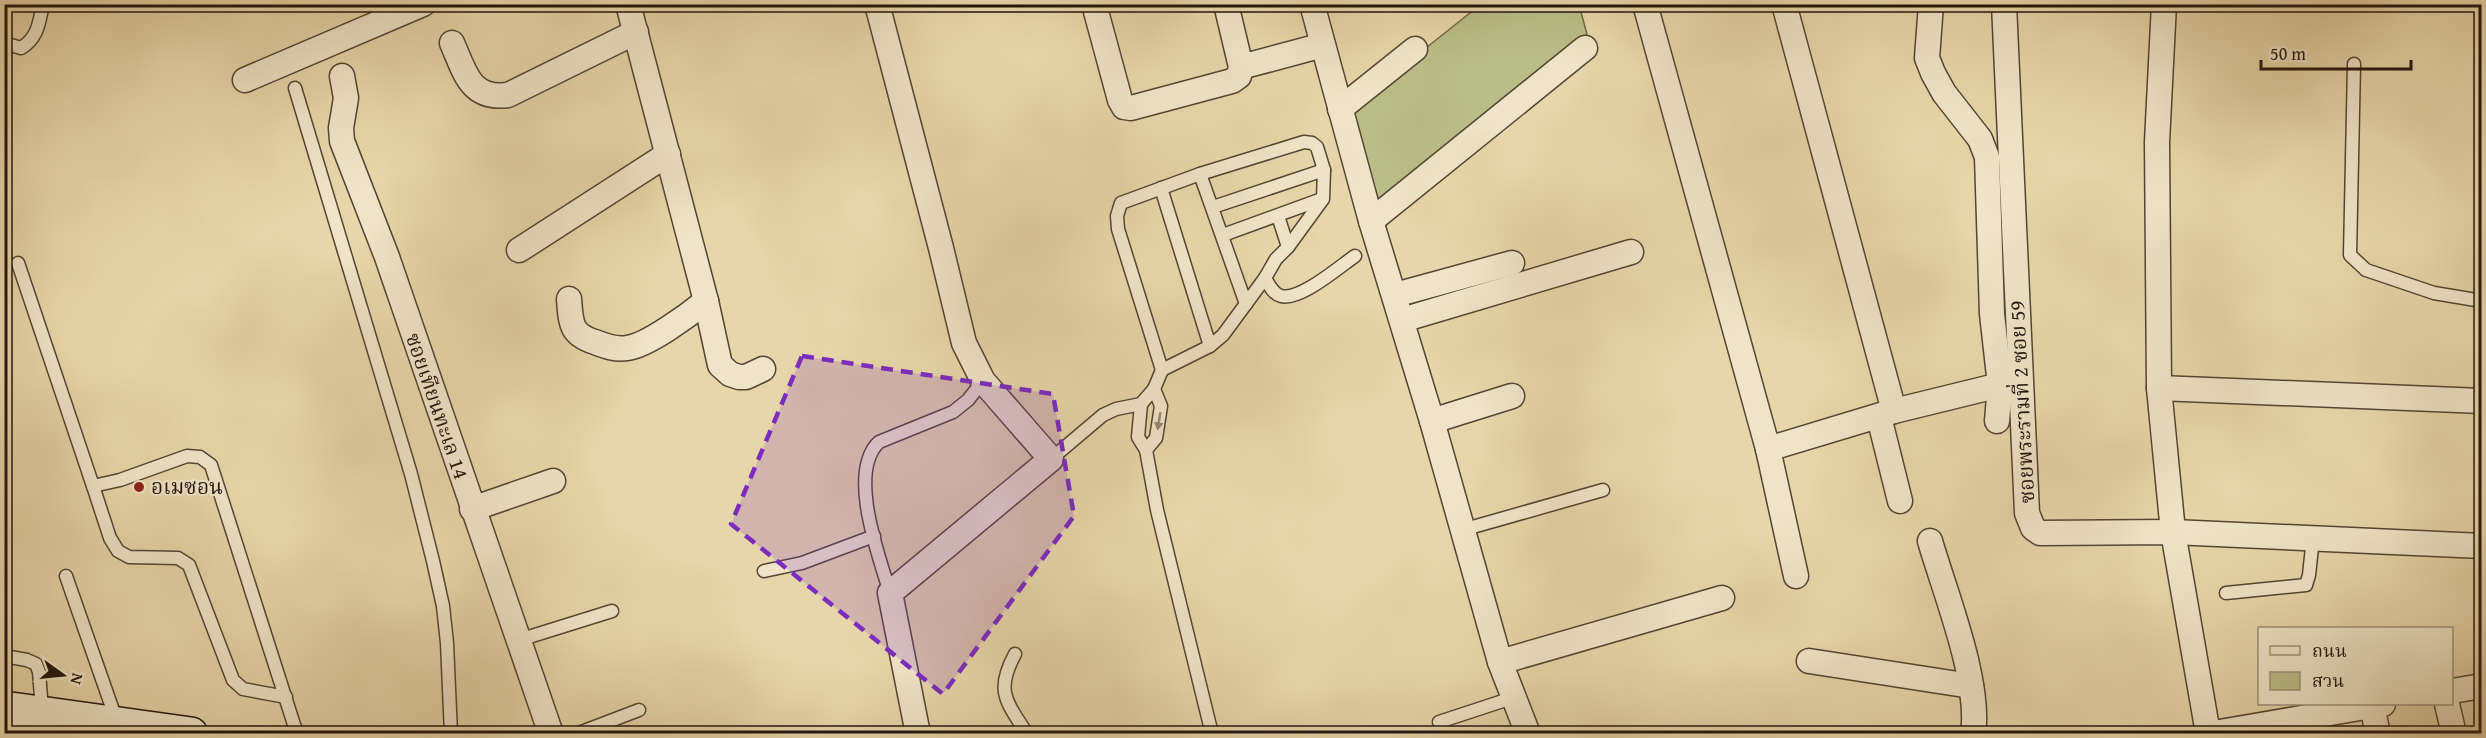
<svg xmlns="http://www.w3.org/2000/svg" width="2486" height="738" viewBox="0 0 2486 738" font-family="'Gentium Book Plus','Noto Serif Thai',serif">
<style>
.green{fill:#b9bd86;stroke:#6e694a;stroke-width:1.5}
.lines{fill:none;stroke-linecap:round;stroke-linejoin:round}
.service-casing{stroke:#544535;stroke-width:15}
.minor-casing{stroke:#544535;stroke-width:27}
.secondary-casing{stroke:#23150e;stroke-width:36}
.service{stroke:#efe4c7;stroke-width:12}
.minor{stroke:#efe4c7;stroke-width:24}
.secondary{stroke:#efe4c7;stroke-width:33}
.oneway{fill:#938774}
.marked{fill:#7b2cbf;fill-opacity:0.2;stroke:#7b2cbf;stroke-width:4.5;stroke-dasharray:12 8;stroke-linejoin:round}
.poi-dot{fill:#8f2418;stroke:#efe4c7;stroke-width:2}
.labels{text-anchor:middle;stroke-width:4.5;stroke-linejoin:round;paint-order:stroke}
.street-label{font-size:21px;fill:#23150e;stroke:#efe4c7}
.poi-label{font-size:21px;fill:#23150e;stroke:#efe4c7;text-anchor:start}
</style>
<rect width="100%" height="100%" fill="#e7d6a9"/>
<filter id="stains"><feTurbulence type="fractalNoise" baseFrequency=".00333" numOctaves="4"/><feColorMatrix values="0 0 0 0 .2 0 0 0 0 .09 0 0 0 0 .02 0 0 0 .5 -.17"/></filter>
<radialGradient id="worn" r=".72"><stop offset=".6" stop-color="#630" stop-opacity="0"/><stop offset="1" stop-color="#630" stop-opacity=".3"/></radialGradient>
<path class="green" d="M1480 5H1579L1587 34 1375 204 1348 110Z"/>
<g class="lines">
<defs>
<g id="service">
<path d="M4 43 21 48C38 38 39 23 43 4"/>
<path d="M2354 64 2350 255 2366 270 2434 293 2482 301"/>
<path d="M295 88 411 474 433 561 443 606 447 643 451 734"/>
<path d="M1200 174 1304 142 1312 143 1317 147 1324 170 1323 199 1288 247 1276 259 1265 278 1223 335 1210 346 1162 370 1154 389 1141 404 1138 437 1146 450 1157 510 1212 734"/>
<path d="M1161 188 1210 346"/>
<path d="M1213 207 1324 170"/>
<path d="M1278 216 1288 247"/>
<path d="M1223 235 1322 199"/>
<path d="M18 263 93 486 120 480 187 456 200 457 211 465 297 734"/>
<path d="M1265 278C1269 285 1273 294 1281 296 1300 301 1339 267 1355 256"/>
<path d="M1162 370 1118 229 1117 216 1121 203 1200 174 1246 304"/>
<path d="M1146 450 1156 438 1161 406 1154 389"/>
<path d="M1051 459 1103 415 1116 409 1141 404"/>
<path d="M93 486 110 538 118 551 129 557 178 558 189 565 233 680 243 689 286 697"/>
<path d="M1462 530 1603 490"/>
<path d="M764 571 802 563 874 536"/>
<path d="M66 576 116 719"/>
<path d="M890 593C879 556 847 472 879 442L953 412 968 400 983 381"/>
<path d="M2226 593 2306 585 2309 575 2313 538"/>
<path d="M519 640 612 611"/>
<path d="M1015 654C995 691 1006 701 1027 734"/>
<path d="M4 656 27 660 36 664 39 672 42 710"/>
<path d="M1439 722 1512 698"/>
<path d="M576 734 639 710"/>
</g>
<g id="minor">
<path d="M877 4 941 248 964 343 983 381 1051 459 890 593 918 734"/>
<path d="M1094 4 1120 100 1124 107 1131 108 1232 81 1239 76 1241 67 1323 45"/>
<path d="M1226 4 1241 67"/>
<path d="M1312 4 1371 221 1432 421 1500 662 1528 734"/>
<path d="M1645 4 1768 449 1796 576"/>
<path d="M1784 4 1894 411"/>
<path d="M1931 4 1927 58 1933 73 1944 93 1980 139 1987 157 1992 314 2000 385 1997 421"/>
<path d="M2004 4 2027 513 2033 528 2040 533 2173 532 2482 546"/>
<path d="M2164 4 2157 142 2159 388 2173 532 2206 722 2209 730 2214 733 2383 704"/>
<path d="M452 43C465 72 470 100 508 95L636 32"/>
<path d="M342 76 346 98 341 128 342 141 387 257 551 734"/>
<path d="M245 80 423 4"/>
<path d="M1340 109 1415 49"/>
<path d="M1371 221 1585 48"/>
<path d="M519 250 668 154"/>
<path d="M1395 295 1512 263"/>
<path d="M569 299C571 323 570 334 595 342 605 346 616 350 627 348 647 346 690 314 706 301L628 4"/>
<path d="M706 301 720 365 730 374 739 377H746L763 369"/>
<path d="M1402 320 1631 252"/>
<path d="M2159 388 2482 401"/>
<path d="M1879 417 1900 501"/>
<path d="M1432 421 1512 396"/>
<path d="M1768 449 1894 411 2000 385"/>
<path d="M472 509 553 481"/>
<path d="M1930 541C1945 593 1981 681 1973 734"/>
<path d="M1809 661 1971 686"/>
<path d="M1500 662 1722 598"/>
<path d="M2452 691 2482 686"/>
<path d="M2447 704 2454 734"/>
<path d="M2372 706 2378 734"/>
</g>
<path id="secondary" d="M4 708 191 734"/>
</defs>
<use href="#service" class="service-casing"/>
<use href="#minor" class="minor-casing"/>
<use href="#secondary" class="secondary-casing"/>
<use href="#service" class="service"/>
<use href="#minor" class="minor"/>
<use href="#secondary" class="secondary"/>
</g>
<defs><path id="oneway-solid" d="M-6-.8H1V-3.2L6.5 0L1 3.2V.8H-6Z" transform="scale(1.5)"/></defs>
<use class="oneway" href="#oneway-solid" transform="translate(1159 421) rotate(99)"/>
<path class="marked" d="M802 356 1053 394 1074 516 943 694 731 524Z"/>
<circle class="poi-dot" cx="139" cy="487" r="6"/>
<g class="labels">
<g class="street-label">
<text transform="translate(2022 402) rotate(-93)" y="7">ซอยพระรามที่ 2 ซอย 59</text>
<text transform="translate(437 406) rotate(71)" y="7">ซอยเทียนทะเล 14</text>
</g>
<g class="poi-label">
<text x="151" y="494">อเมซอน</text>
</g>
</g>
<rect width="2486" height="738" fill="none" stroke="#e7d6a9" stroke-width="24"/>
<rect x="6" y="6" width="2474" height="726" fill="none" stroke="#23150e" stroke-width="3"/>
<rect x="12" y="12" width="2462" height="714" fill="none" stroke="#23150e" stroke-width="1.5"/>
<rect x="2258" y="627" width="195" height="78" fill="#efe4c7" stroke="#9d917d" stroke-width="1.5"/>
<rect x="2270" y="646" width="30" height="9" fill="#efe4c7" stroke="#9d917d" stroke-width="1.5"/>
<text x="2312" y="657" font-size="18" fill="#23150e">ถนน</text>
<rect x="2270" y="672" width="30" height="18" fill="#b9bd86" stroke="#9d917d" stroke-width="1.5"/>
<text x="2312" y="687" font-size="18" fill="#23150e">สวน</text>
<g transform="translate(63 675) rotate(105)" stroke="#efe4c7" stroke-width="4.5" paint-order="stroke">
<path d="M0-4.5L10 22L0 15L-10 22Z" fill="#23150e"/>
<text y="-9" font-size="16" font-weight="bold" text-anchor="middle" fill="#23150e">N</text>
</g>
<path d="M2261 60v9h150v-9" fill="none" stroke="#23150e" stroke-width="3"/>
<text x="2270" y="60" font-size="18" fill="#23150e" stroke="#efe4c7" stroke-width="4.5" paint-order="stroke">50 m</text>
<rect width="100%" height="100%" filter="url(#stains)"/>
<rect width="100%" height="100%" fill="url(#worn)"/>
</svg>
